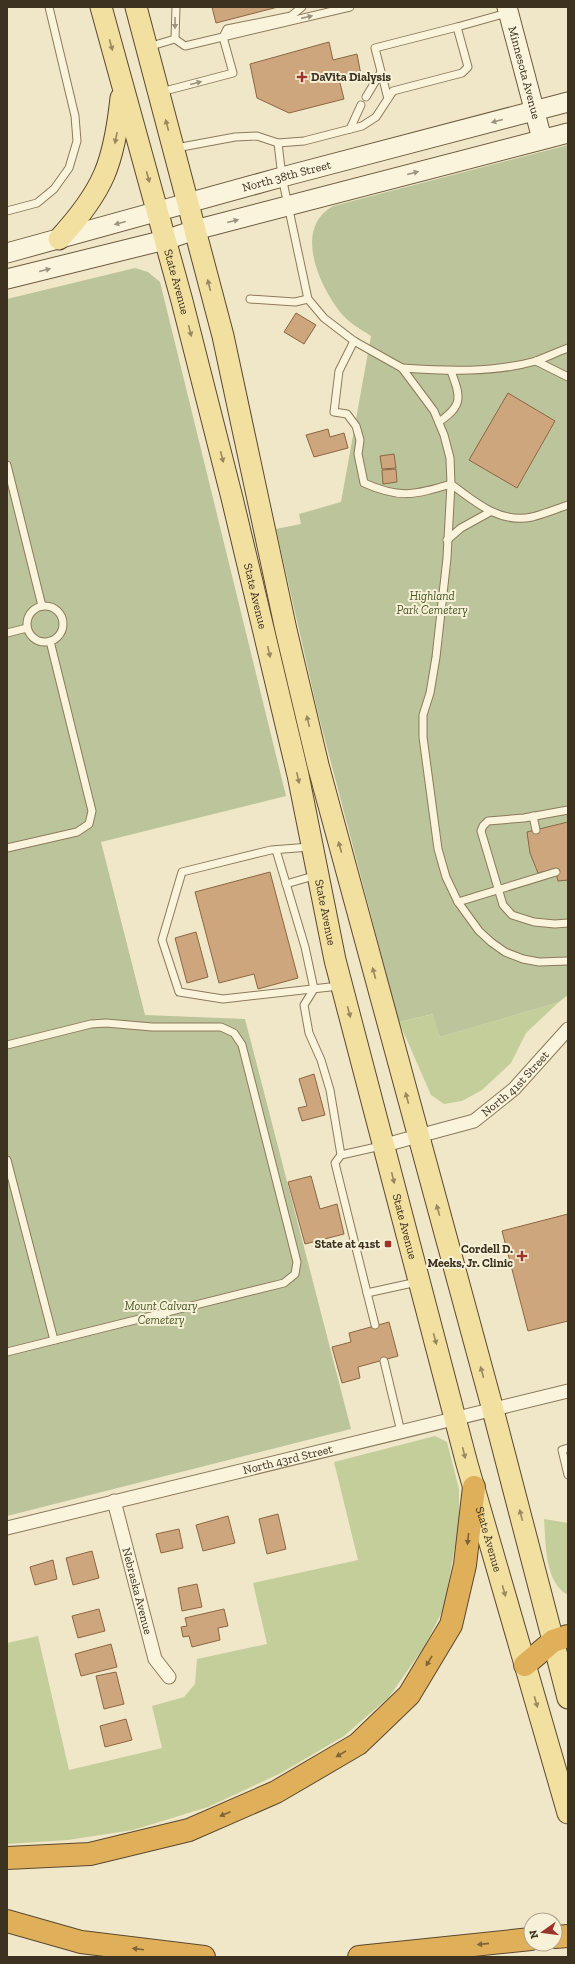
<svg xmlns="http://www.w3.org/2000/svg" width="575" height="1964" viewBox="0 0 575 1964" font-family="'Zilla Slab',serif">
<style>
.green{fill:#c4ce9b}
.cemetery{fill:#bbc49a}
.building{fill:#cea67e;stroke:#8c6642}
.lines{fill:none;stroke-linecap:round;stroke-linejoin:round}
.lane-casing{stroke:#8c7a5c;stroke-width:9}
.street-casing{stroke:#8c7a5c;stroke-width:15}
.secondary-casing{stroke:#6e5b3f;stroke-width:21}
.primary-casing{stroke:#5b4830;stroke-width:23}
.highway-casing{stroke:#5b4830;stroke-width:24}
.lane{stroke:#faf4dc;stroke-width:7}
.street{stroke:#faf4dc;stroke-width:13}
.secondary{stroke:#faf4dc;stroke-width:19}
.primary{stroke:#f2e0a1;stroke-width:21}
.highway{stroke:#dfb059;stroke-width:22}
.oneway{fill:#9c927e}
.oneway2{fill:#988860}
.oneway3{fill:#7e6437}
.poi-dot{fill:#9d342b;stroke:#f7f1d8;stroke-width:1.5}
.labels{text-anchor:middle;stroke-width:4;stroke-linejoin:round;paint-order:stroke}
.street-label{font-size:12px;fill:#3d3120;stroke:#f7f1d8}
.poi-label{font-size:12px;font-weight:bold;fill:#3d3120;stroke:#f7f1d8;text-anchor:end}
.park-label{font-size:12px;font-style:italic;fill:#485926;stroke:#f7f1d8}
</style>
<rect width="100%" height="100%" fill="#f0e7c8"/>
<g class="green">
<path d="M559 1002 526 1033 511 1063 482 1090 462 1101 444 1104 431 1095 399 1022 434 1014 440 1037Z"/>
<path d="M435 1436 447 1442 459 1489V1524L444 1608 424 1647 389 1697 344 1736 281 1773 208 1807 133 1830 68 1840 7 1844V1643L38 1636 69 1770 162 1748 152 1706 184 1697 195 1684 197 1659 267 1644 253 1583 358 1560 334 1462Z"/>
<path d="M544 1519 568 1523V1595C544 1582 546 1543 544 1519Z"/>
</g>
<g class="cemetery">
<path d="M568 145V995L559 1002 440 1037 433 1014 399 1022 318 713 276 529 301 524 299 514 341 502 371 336C360 329 348 322 340 312 319 285 293 228 333 206Z"/>
<path d="M135 268 148 272 160 282 286 796 101 842 145 1015 245 1019 351 1429 7 1516V299Z"/>
</g>
<g class="building">
<path d="M212 7H278L216 23Z"/>
<path d="M329 42 333 60 357 54 361 75 339 79 344 99 289 113 257 98 250 64Z"/>
<path d="M296 313 316 325 304 344 284 332Z"/>
<path d="M508 393 555 421 517 488 469 460Z"/>
<path d="M328 429 330 437 344 433 348 448 314 457 306 435Z"/>
<path d="M394 454 396 468 382 469 380 456Z"/>
<path d="M396 469 397 482 383 484 382 470Z"/>
<path d="M568 822V880L558 881 555 869 538 873 530 853 527 832Z"/>
<path d="M270 872 298 978 258 989 254 974 219 983 195 892Z"/>
<path d="M196 932 208 977 187 983 175 938Z"/>
<path d="M314 1074 325 1115 302 1121 298 1108 307 1106 299 1079Z"/>
<path d="M311 1176 320 1209 337 1204 344 1234 305 1244 288 1182Z"/>
<path d="M568 1214V1321L528 1331 502 1231Z"/>
<path d="M389 1322 398 1356 358 1367 360 1378 342 1383 332 1347 351 1342 349 1333Z"/>
<path d="M278 1514 286 1549 267 1554 259 1519Z"/>
<path d="M228 1516 235 1543 203 1551 196 1525Z"/>
<path d="M179 1529 183 1548 161 1553 156 1534Z"/>
<path d="M92 1551 99 1578 73 1585 66 1558Z"/>
<path d="M53 1560 57 1579 35 1585 30 1567Z"/>
<path d="M197 1584 202 1607 182 1611 178 1588Z"/>
<path d="M99 1609 105 1631 78 1638 72 1616Z"/>
<path d="M224 1609 228 1626 218 1628 220 1640 192 1647 189 1636 183 1637 181 1627 187 1626 185 1618Z"/>
<path d="M111 1644 117 1667 81 1676 75 1654Z"/>
<path d="M116 1672 124 1704 104 1709 96 1676Z"/>
<path d="M126 1719 132 1740 105 1747 100 1726Z"/>
</g>
<g class="lines">
<defs>
<g id="lane">
<path d="M457 27 507 13"/>
<path d="M175 39 176 7"/>
<path d="M148 47 175 39 185 46 350 7"/>
<path d="M161 92 233 73 223 37 227 29 291 16 302 7"/>
<path d="M366 97 381 72"/>
<path d="M350 129 361 105"/>
<path d="M278 143 282 177 308 299 324 318 354 341 402 368 434 411 444 435 450 458 451 484C475 502 500 524 532 517 544 514 556 509 568 505"/>
<path d="M176 148 235 137 257 136 278 143 304 141 362 126 376 117 393 91 462 73 468 67 457 27 375 48 388 99"/>
<path d="M7 211 37 203 54 189 69 168 77 141 75 116 49 7"/>
<path d="M250 299 295 302 308 299"/>
<path d="M354 341 339 371 334 412 347 414 356 426 360 440 358 454 364 483C400 499 414 495 451 484L447 558 436 657 430 693 423 715V737L438 849 446 877 458 902 479 931 491 942 505 952 523 959 539 962 568 961"/>
<path d="M536 361 568 377"/>
<path d="M402 368C447 371 493 373 536 361 547 357 557 352 568 348"/>
<path d="M439 422C463 405 461 398 451 371"/>
<path d="M7 465 42 606"/>
<path d="M447 540 461 528 490 512"/>
<circle cx="45" cy="624" r="18"/>
<path d="M7 633 27 628"/>
<path d="M568 810 524 818 488 821 483 826 481 831 503 905 512 915 534 922 555 924 568 923"/>
<path d="M533 816 536 830"/>
<path d="M310 847 271 850 182 872 162 940 179 992 223 999 339 986"/>
<path d="M7 848 77 832 89 824 92 811 50 641"/>
<path d="M276 850 305 947 314 989 304 1005 309 1033 321 1060 330 1090 341 1155"/>
<path d="M286 884 317 875"/>
<path d="M458 902 556 872"/>
<path d="M7 1045 91 1024 106 1023 152 1027H221L234 1033 242 1045 297 1262 295 1274 284 1283 7 1352"/>
<path d="M7 1160 54 1340"/>
<path d="M367 1293 417 1282"/>
<path d="M375 1325 335 1163 341 1155 381 1146"/>
<path d="M384 1361 401 1432"/>
<path d="M568 1448 562 1450 568 1475"/>
</g>
<g id="street">
<path id="s1" d="M385 1145 474 1121 514 1089 568 1029"/>
<path id="s2" d="M114 1501 155 1659 169 1677"/>
<path id="s3" d="M7 1528 568 1391"/>
</g>
<g id="secondary">
<path id="s4" d="M507 7 542 139"/>
<path id="s5" d="M7 253 282 177 568 102"/>
<path d="M7 279 165 240 195 230 568 133"/>
</g>
<g id="primary">
<path id="s6" d="M101 7 182 301 232 498 298 775 335 960 467 1464 568 1813"/>
<path d="M136 7 223 336 286 630 318 765 493 1410 568 1698"/>
<path d="M59 239C104 190 114 163 121 98"/>
</g>
<g id="highway">
<path d="M525 1665 553 1641 568 1636"/>
<path d="M7 1858 90 1854 189 1830 276 1792 358 1744 409 1695 451 1625 465 1565 474 1487"/>
<path d="M7 1921 81 1942 204 1957"/>
<path d="M555 1937 568 1936"/>
<path d="M359 1957 531 1939"/>
</g>
</defs>
<use href="#lane" class="lane-casing"/>
<use href="#street" class="street-casing"/>
<use href="#secondary" class="secondary-casing"/>
<use href="#primary" class="primary-casing"/>
<use href="#highway" class="highway-casing"/>
<use href="#lane" class="lane"/>
<use href="#street" class="street"/>
<use href="#secondary" class="secondary"/>
<use href="#primary" class="primary"/>
<use href="#highway" class="highway"/>
</g>
<defs><path id="oneway-solid" d="M-6-.8H1V-3.2L6.5 0L1 3.2V.8H-6Z"/></defs>
<g class="oneway">
<use href="#oneway-solid" transform="translate(307 17) rotate(-13)"/>
<use href="#oneway-solid" transform="translate(175 23) rotate(90)"/>
<use href="#oneway-solid" transform="translate(196 83) rotate(-15)"/>
<use href="#oneway-solid" transform="translate(497 121) rotate(165)"/>
<use href="#oneway-solid" transform="translate(413 173) rotate(-15)"/>
<use href="#oneway-solid" transform="translate(233 221) rotate(-14)"/>
<use href="#oneway-solid" transform="translate(120 223) rotate(165)"/>
<use href="#oneway-solid" transform="translate(45 270) rotate(-14)"/>
</g>
<g class="oneway2">
<use href="#oneway-solid" transform="translate(111 45) rotate(75)"/>
<use href="#oneway-solid" transform="translate(167 125) rotate(-105)"/>
<use href="#oneway-solid" transform="translate(116 138) rotate(101)"/>
<use href="#oneway-solid" transform="translate(148 177) rotate(75)"/>
<use href="#oneway-solid" transform="translate(209 285) rotate(-104)"/>
<use href="#oneway-solid" transform="translate(190 331) rotate(76)"/>
<use href="#oneway-solid" transform="translate(222 457) rotate(76)"/>
<use href="#oneway-solid" transform="translate(269 652) rotate(77)"/>
<use href="#oneway-solid" transform="translate(308 721) rotate(-103)"/>
<use href="#oneway-solid" transform="translate(298 778) rotate(78)"/>
<use href="#oneway-solid" transform="translate(340 847) rotate(-105)"/>
<use href="#oneway-solid" transform="translate(374 973) rotate(-105)"/>
<use href="#oneway-solid" transform="translate(349 1012) rotate(75)"/>
<use href="#oneway-solid" transform="translate(407 1098) rotate(-105)"/>
<use href="#oneway-solid" transform="translate(393 1178) rotate(76)"/>
<use href="#oneway-solid" transform="translate(438 1210) rotate(-106)"/>
<use href="#oneway-solid" transform="translate(435 1339) rotate(75)"/>
<use href="#oneway-solid" transform="translate(482 1372) rotate(-105)"/>
<use href="#oneway-solid" transform="translate(464 1453) rotate(76)"/>
<use href="#oneway-solid" transform="translate(521 1515) rotate(-104)"/>
<use href="#oneway-solid" transform="translate(504 1591) rotate(74)"/>
<use href="#oneway-solid" transform="translate(536 1702) rotate(74)"/>
</g>
<g class="oneway3">
<use href="#oneway-solid" transform="translate(468 1539) rotate(96)"/>
<use href="#oneway-solid" transform="translate(429 1661) rotate(121)"/>
<use href="#oneway-solid" transform="translate(341 1754) rotate(149)"/>
<use href="#oneway-solid" transform="translate(225 1814) rotate(157)"/>
<use href="#oneway-solid" transform="translate(483 1944) rotate(174)"/>
<use href="#oneway-solid" transform="translate(138 1949) rotate(-173)"/>
</g>
<g class="poi-dot">
<path d="M300 71h4v4h4v4h-4v4h-4v-4h-4v-4h4z"/>
<rect x="384" y="1240" width="8" height="8" rx="2"/>
<path d="M520 1250h4v4h4v4h-4v4h-4v-4h-4v-4h4z"/>
</g>
<g class="labels">
<g class="street-label">
<text dy="4" stroke="none"><textPath href="#s4" startOffset="68">Minnesota Avenue</textPath></text>
<text dy="4" stroke="none"><textPath href="#s5" startOffset="290">North 38th Street</textPath></text>
<text dy="4" stroke="none"><textPath href="#s6" startOffset="285">State Avenue</textPath></text>
<text dy="4" stroke="none"><textPath href="#s6" startOffset="609">State Avenue</textPath></text>
<text dy="4" stroke="none"><textPath href="#s6" startOffset="933">State Avenue</textPath></text>
<text dy="4" stroke="none"><textPath href="#s1" startOffset="148">North 41st Street</textPath></text>
<text dy="4" stroke="none"><textPath href="#s6" startOffset="1257">State Avenue</textPath></text>
<text dy="4" stroke="none"><textPath href="#s3" startOffset="289">North 43rd Street</textPath></text>
<text dy="4" stroke="none"><textPath href="#s6" startOffset="1581">State Avenue</textPath></text>
<text dy="4" stroke="none"><textPath href="#s2" startOffset="93">Nebraska Avenue</textPath></text>
</g>
<g class="poi-label">
<text x="311" y="81" text-anchor="start">DaVita Dialysis</text>
<text x="380" y="1248">State at 41st</text>
<text x="513" y="1253">Cordell D.<tspan x="513" dy="14">Meeks, Jr. Clinic</tspan></text>
</g>
<g class="park-label">
<text x="432" y="600">Highland<tspan x="432" dy="14">Park Cemetery</tspan></text>
<text x="161" y="1310">Mount Calvary<tspan x="161" dy="14">Cemetery</tspan></text>
</g>
</g>
<rect width="575" height="1964" fill="none" stroke="#3d3120" stroke-width="16"/>
<g transform="translate(543 1932) rotate(256)"><circle r="19" fill="#f7f1d8" stroke="#ada48e"/>
<path d="M0-3L7 15L0 10L-7 15Z" fill="#9d342b"/>
<text y="-6" font-size="11" font-weight="bold" text-anchor="middle" fill="#3d3120">N</text>
</g>
</svg>
